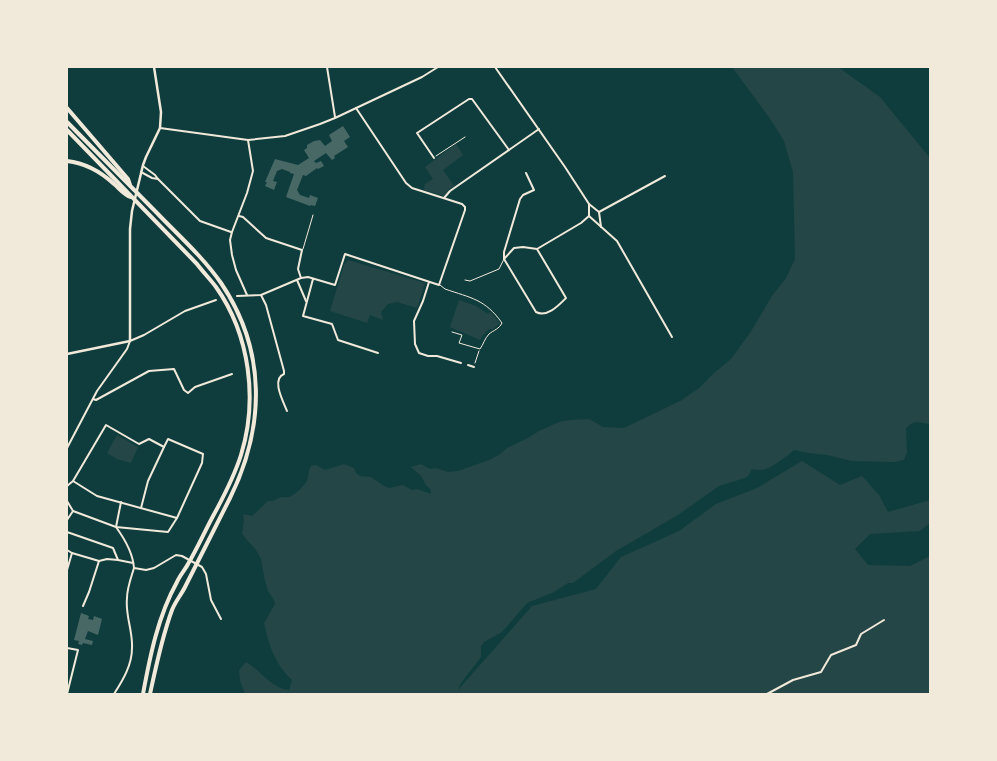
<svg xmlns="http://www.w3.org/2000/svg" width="997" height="761" viewBox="0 0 997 761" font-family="Lato,sans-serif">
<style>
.green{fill:#244646}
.building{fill:#486865}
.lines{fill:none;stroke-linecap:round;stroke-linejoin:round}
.path{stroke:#f1e9da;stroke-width:1}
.service{stroke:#f1e9da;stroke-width:1}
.minor{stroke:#f1e9da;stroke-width:2}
.tertiary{stroke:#f1e9da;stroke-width:2.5}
.motorway{stroke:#f1e9da;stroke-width:4}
</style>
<rect width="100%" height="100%" fill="#0f3d3e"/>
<g class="green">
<path d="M732 67H838L880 97 930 158V424C919 423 913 419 906 429L907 452 904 460 894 462 852 461 827 455 808 453 794 450C787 456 770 470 761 470 757 470 754 469 751 470L749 475 745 478 719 486 678 515 616 551 573 583H568L554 592 527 603 502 632 484 642 481 647V657L461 683 458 690 532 606 596 589 621 557 679 531 716 504 757 488 802 461 840 485 862 476 879 495 888 512 930 500V523L920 531 870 534 855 549 868 565 910 566 930 556V694H245L240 681 239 670 246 662C262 671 270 688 289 690L292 680C275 664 269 646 264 623L275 604 274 600 268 591 265 581 261 559 256 550 242 534 244 520 243 514 252 516 268 501C274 502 277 498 282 497 285 497 286 498 289 497 295 495 304 486 307 481 309 475 308 471 311 466L316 465 325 470 344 464 354 468 356 473 360 476 371 477 384 486 389 488 403 485 412 490 417 489 431 494 430 489 426 485 421 476 411 467 421 464 430 469 436 468 448 472 458 471 489 460 499 455 507 448 526 439 539 431 559 422 569 420 589 419 603 427 624 428 682 400 699 388 714 373 731 359 750 333 772 296 786 278 795 259 793 172 784 141 771 120Z"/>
<path d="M456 144 463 155 443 170 454 186 449 189 444 196 424 190 425 184 433 179 425 167Z"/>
<path d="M348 260 425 283 417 308 397 302 388 304 381 312 383 320 370 315 367 323 330 311 344 265Z"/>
<path d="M459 300 476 306 488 314 490 312 500 323 493 329H489L483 335 480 340 450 327Z"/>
<path d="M117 435 138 447 131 463 117 459 107 453Z"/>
</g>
<g class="building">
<path d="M343 126 350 137 344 141 348 147 334 156 335 158 332 160 326 153 314 161 316 163 321 161 324 166 318 169 317 168 306 176 303 175 297 190 300 195 309 198 310 195 318 198 315 206 311 205 310 206 286 197 294 174 290 173V172L282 169 277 171 273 181 277 182 274 190 265 186 267 182H265L275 159 298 165 309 158 304 150 307 148V145L314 141 320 140 325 146 332 141 329 135Z"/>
<path d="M81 613 89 616 88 619 93 620 94 616 102 619 98 635 88 631 85 639 93 641 92 645 83 643 82 645 78 644 79 641 74 640Z"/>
</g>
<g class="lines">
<g class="path">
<path d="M436 156 465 137"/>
<path d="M475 363 479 351"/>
</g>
<g class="service">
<path d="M303 249 313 215"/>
<path d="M465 280 470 281 499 269 504 259"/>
<path d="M440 285 445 289C471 298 485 299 502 323 499 329 494 330 489 334 485 338 483 345 480 349L459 343 462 335 452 332"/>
</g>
<g class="minor">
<path d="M327 67 335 117"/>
<path d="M495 67 565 167 589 204 599 212 601 227"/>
<path d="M160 128 248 140 285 136 320 124 335 118 422 77 438 67"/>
<path d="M434 158 417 133 469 99H472L509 150"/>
<path d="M141 172 152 178 158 179 155 175 143 166"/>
<path d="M158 179 200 221 231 232"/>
<path d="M444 198 450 191 539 129"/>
<path d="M589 204V216"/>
<path d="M599 212 665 176"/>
<path d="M239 216 243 217 266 238 302 250 298 269 301 278"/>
<path d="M589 216 617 241 672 337"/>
<path d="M537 249 566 298C559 305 547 318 536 312L504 259 514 248 523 247 537 249 581 223 589 216"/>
<path d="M504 259V252L520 199 523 195 534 190 526 173"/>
<path d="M313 279 303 316 332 324 338 340 378 353"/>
<path d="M297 280 306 301"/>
<path d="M429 282 423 301 414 321 415 344 419 353 428 356H437L461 363"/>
<path d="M247 295 236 270 232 255 230 240 232 232 247 193 253 171 248 140"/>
<path d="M261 295 266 305 284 371V374C271 379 283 401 287 411"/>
<path d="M237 296 261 295 301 278 308 277 335 285 345 254 439 285 465 210V207L462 204 412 188 406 183 356 108"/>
<path d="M468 365 474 367"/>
<path d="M93 399 96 400 149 371 174 369 184 390 188 393 195 387 232 374"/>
<path d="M67 448 97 391 127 349 130 341 144 335 185 311 216 300"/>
<path d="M73 481 106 425 139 444 149 439 164 447 148 481 141 508"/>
<path d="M67 486 73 481 97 496 177 518"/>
<path d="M67 501 73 511 116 527 168 532 177 518 202 463 203 454 168 439 164 447"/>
<path d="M67 520 73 511"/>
<path d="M67 532 113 548 118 560"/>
<path d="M67 550 72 553 99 561 107 559 118 560 133 563"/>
<path d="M134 568 146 570 154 568 176 555 182 556 202 567 206 574 211 600 221 619"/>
<path d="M67 570 72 553"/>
<path d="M83 606 89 592 99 561"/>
<path d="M67 648 78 650 67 694"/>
<path d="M114 694C123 680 132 665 132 648 133 631 125 615 127 598 127 588 131 578 134 568 133 553 124 538 116 527L121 502"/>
<path d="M767 694 793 680 821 672 831 655 856 645 861 634 884 620"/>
</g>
<path class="tertiary" d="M67 354 130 341V229L132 211 143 165 146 157 160 128 161 112 154 67"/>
<g class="motorway">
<path d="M67 108 128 179 130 185"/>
<path d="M67 122C97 152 126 182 156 212 178 235 203 257 221 283 267 351 265 427 230 498 215 528 200 557 185 587 181 595 175 602 172 610 162 637 156 666 150 694"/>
<path d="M67 130 197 264C203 272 210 279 216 287 250 335 258 400 241 455 234 477 223 498 212 518 204 533 197 549 188 564 185 570 180 575 177 582 158 616 150 656 143 694"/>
<path d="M67 161C85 163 101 172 114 184 119 188 124 195 131 197"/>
</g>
</g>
<rect width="997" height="761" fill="none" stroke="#f1e9da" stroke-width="136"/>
</svg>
